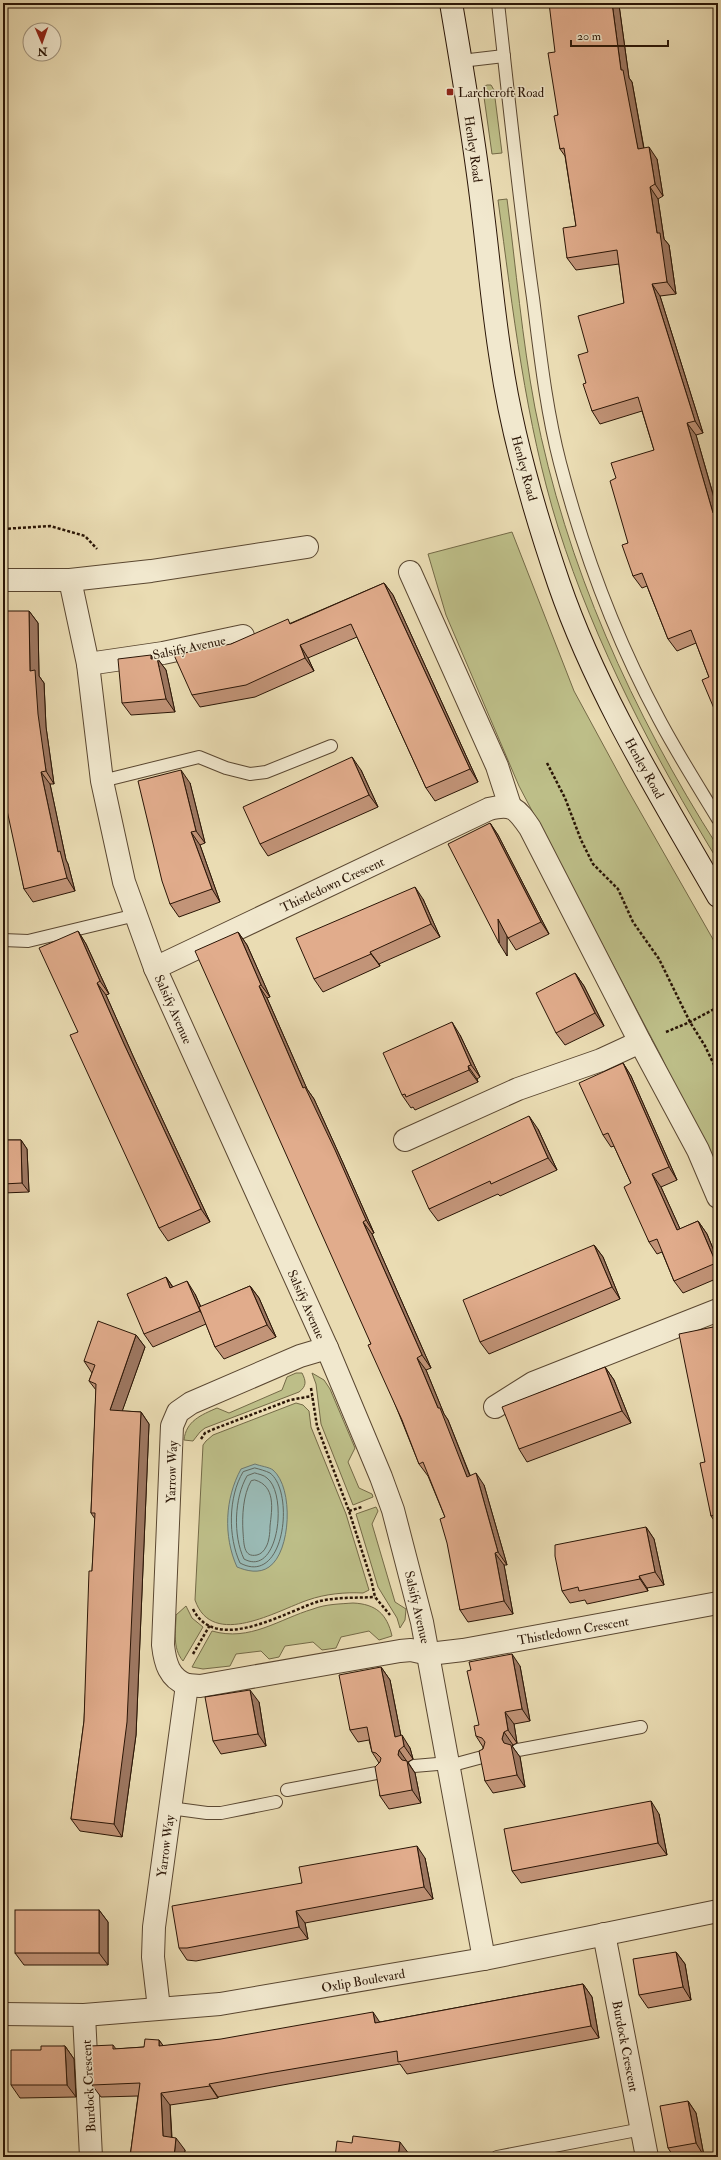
<svg xmlns="http://www.w3.org/2000/svg" width="721" height="2160" viewBox="0 0 721 2160" font-family="'IM FELL Double Pica',serif">
<style>
.green{fill:#bdbe88;stroke:#746a47}
.water{fill:#9abab5;stroke:#6d786f}
.lines{fill:none;stroke-linecap:round;stroke-linejoin:round}
.shore{stroke:#62685e;stroke-width:1}
.lane-casing{stroke:#5a4731;stroke-width:14}
.street-casing{stroke:#5a4731;stroke-width:24}
.secondary-casing{stroke:#2a1506;stroke-width:24}
.path{stroke:#2a1506;stroke-width:2.5;stroke-dasharray:3 2;stroke-linecap:butt}
.lane{stroke:#f1e8ce;stroke-width:12}
.street{stroke:#f1e8ce;stroke-width:22}
.secondary{stroke:#f1e8ce;stroke-width:22}
.wall{fill:#c29478;stroke:#2a1506}
.shaded-wall{fill:#9e7862;stroke:#2a1506}
.building{fill:#e1ac8c;stroke:#2a1506}
.poi-dot{fill:#8f2418;stroke:#f1e8ce;stroke-width:1.5}
.labels{text-anchor:middle;stroke-width:3;stroke-linejoin:round;paint-order:stroke}
.poi-label{font-size:13px;fill:#2a1506;stroke:#f1e8ce;text-anchor:start}
.street-label{font-size:13px;fill:#2a1506;stroke:#f1e8ce}
</style>
<rect width="100%" height="100%" fill="#eadcb3"/>
<filter id="stains"><feTurbulence type="fractalNoise" baseFrequency=".005" numOctaves="4"/><feColorMatrix values="0 0 0 0 .2 0 0 0 0 .09 0 0 0 0 .02 0 0 0 .5 -.17"/></filter>
<radialGradient id="worn" r=".72"><stop offset=".6" stop-color="#630" stop-opacity="0"/><stop offset="1" stop-color="#630" stop-opacity=".3"/></radialGradient>
<g class="green">
<path d="M487 85H491L494 90 502 153 492 154 483 90V87Z"/>
<path d="M507 199C516 268 522 339 535 408 566 566 632 712 718 847V861C653 754 596 647 558 527 525 421 513 310 498 200Z"/>
<path d="M512 532 574 691 625 785 718 948V1174L660 1054 519 786 446 615 428 554Z"/>
<path d="M296 1373H302C306 1381 307 1386 299 1392L205 1428 200 1432 193 1441 184 1440C186 1421 201 1415 217 1408L229 1413 282 1390 287 1377Z"/>
<path d="M312 1373 324 1380 330 1389 355 1448 348 1462 359 1488 372 1494 373 1497 353 1505 321 1424 316 1384Z"/>
<path d="M296 1403 303 1405 309 1411 311 1427 346 1514 369 1590 363 1593C345 1592 325 1594 308 1600 278 1610 212 1650 195 1600L203 1445 206 1441 213 1435Z"/>
<path d="M376 1507 378 1511 372 1524 395 1602 406 1609 405 1620 400 1628 397 1618 378 1587 356 1514Z"/>
<path d="M353 1603C376 1604 387 1614 392 1636L379 1640 369 1631 341 1637 336 1648 322 1650 313 1642 285 1646 279 1657 269 1659 261 1651 236 1654 230 1666 203 1669 192 1667 212 1631C250 1642 279 1619 313 1609 326 1604 340 1604 353 1603Z"/>
<path d="M186 1606 192 1618 203 1627 183 1661C172 1648 176 1631 176 1615Z"/>
</g>
<path class="water" d="M255 1464C260 1466 269 1467 273 1470 294 1488 291 1552 269 1567 259 1574 247 1571 237 1567 223 1536 225 1498 241 1469Z"/>
<g class="lines">
<g class="shore">
<path d="M255 1468C259 1469 266 1471 270 1473 295 1492 285 1587 240 1563 228 1537 228 1497 243 1472Z"/>
<path d="M255 1473C258 1474 264 1475 267 1478 288 1494 279 1578 244 1559 233 1536 234 1498 247 1476Z"/>
<path d="M255 1480C276 1486 272 1509 270 1526 270 1533 269 1542 266 1547 264 1551 261 1554 257 1555 243 1558 244 1543 243 1532 242 1516 243 1495 251 1481Z"/>
</g>
<defs>
<g id="lane">
<path d="M498 3C509 101 519 200 533 298 540 353 546 409 560 463 583 551 616 639 659 719 677 753 698 786 718 819"/>
<path d="M461 61 504 56"/>
<path d="M102 781 199 757 226 768 250 774 266 772 331 746"/>
<path d="M3 940 28 941 136 915"/>
<path d="M518 1750 641 1727"/>
<path d="M414 1766 449 1763"/>
<path d="M449 1766 486 1756"/>
<path d="M287 1790 382 1772"/>
<path d="M170 1808 207 1813H221L276 1802"/>
<path d="M497 2157 642 2129"/>
</g>
<g id="street">
<path d="M410 572 497 766 510 806"/>
<path d="M3 580H70L151 571 307 547"/>
<path d="M70 580 88 664 102 781 124 882 155 968 327 1348 381 1477 393 1510 422 1622 484 1959"/>
<path d="M88 664 163 653 243 636"/>
<path d="M155 968 489 809C513 803 517 809 530 828L640 1042 698 1150 718 1197"/>
<path d="M405 1140 518 1089 601 1060 640 1042"/>
<path d="M495 1407 533 1383 718 1310"/>
<path d="M187 1685 200 1686 400 1651 411 1650 429 1654 463 1650 718 1603"/>
<path d="M604 1934 647 2157"/>
<path d="M159 2008 153 1957 154 1927 187 1685C169 1678 165 1663 163 1645L172 1426 178 1412 191 1403 300 1356 327 1348"/>
<path d="M3 2014 84 2015 220 2004 484 1959 718 1911"/>
<path d="M84 2015 91 2157"/>
</g>
<path id="secondary" d="M451 3C463 73 475 143 483 214 489 262 493 311 501 360 512 436 534 511 559 584 597 694 660 795 718 896"/>
</defs>
<use href="#lane" class="lane-casing"/>
<use href="#street" class="street-casing"/>
<use href="#secondary" class="secondary-casing"/>
<g class="path">
<path d="M3 529 50 526 85 536 97 549"/>
<path d="M547 763 565 798 581 840 593 864 618 889 633 922 659 959 690 1022 705 1046 718 1073"/>
<path d="M666 1032 690 1022 718 1007"/>
<path d="M311 1388 317 1426 349 1511 371 1579 375 1597 390 1615"/>
<path d="M201 1439 205 1433 214 1429 290 1400 312 1396"/>
<path d="M349 1511 362 1507"/>
<path d="M193 1609C216 1656 288 1610 320 1601 338 1597 357 1598 375 1597"/>
<path d="M193 1654 210 1625"/>
</g>
<use href="#lane" class="lane"/>
<use href="#street" class="street"/>
<use href="#secondary" class="secondary"/>
</g>
<g class="wall">
<path d="M619 5 629 78 632 82 644 148 657 159 663 196 658 199 664 239 669 245 676 294 660 296 703 433 696 435 718 511 709 677 696 643 677 651 668 639 647 586 642 588 633 576 628 543 654 450 642 411 600 424 592 411 586 383 588 352 624 303 619 264 576 270 567 258 576 226 565 156 560 149 558 115 555 52Z"/>
<path d="M384 583 393 595 478 782 435 801 426 788 357 637 308 658 314 671 255 697 200 707 192 695 231 644 291 623Z"/>
<path d="M29 611 38 623 39 676 44 683 46 727 54 784H50L66 860 68 864 75 891 33 902 24 889 7 801Z"/>
<path d="M151 655 153 659 157 658 166 670 175 712 131 715 122 703Z"/>
<path d="M361 770 378 807 268 856 260 844Z"/>
<path d="M190 783 205 843 200 845 220 902 179 917 170 904Z"/>
<path d="M490 823 498 835 549 934 516 950 507 936V956Z"/>
<path d="M423 899 440 937 379 964 380 966 323 992 314 979Z"/>
<path d="M78 931 86 944 109 994 106 995 133 1056 210 1222 168 1241 159 1228 78 1032Z"/>
<path d="M238 932 247 945 270 997 267 998 307 1089 314 1099 343 1163 374 1233 372 1234 431 1368 426 1370 444 1414 448 1420 470 1475 484 1485 507 1565H504L513 1614 468 1622 460 1610 445 1517 428 1476 419 1464 371 1344Z"/>
<path d="M575 973 584 986 604 1026 565 1045 556 1033Z"/>
<path d="M460 1035 480 1077 477 1079 478 1082 415 1110 413 1107 411 1108 402 1095Z"/>
<path d="M623 1063 631 1076 677 1180 661 1187 680 1229 698 1221 707 1234 718 1261V1278L683 1293 674 1281 662 1252 657 1254 649 1242 631 1183 614 1146 611 1147 603 1135Z"/>
<path d="M538 1129 557 1170 500 1196 498 1194 438 1221 429 1209Z"/>
<path d="M3 1140H21L27 1149 29 1192 3 1193Z"/>
<path d="M594 1245 603 1257 620 1299 489 1354 480 1342Z"/>
<path d="M166 1277 173 1287 195 1294 201 1307 250 1286 259 1298 276 1337 224 1359 215 1347 206 1324 153 1347 144 1334Z"/>
<path d="M718 1326V1526L711 1516 705 1462Z"/>
<path d="M136 1335 145 1347 122 1411 141 1412 149 1424 136 1735 122 1837 80 1831 71 1819 84 1721 92 1571 95 1519 91 1513 96 1390 89 1381 92 1373 84 1361Z"/>
<path d="M605 1367 614 1380 631 1423 527 1462 519 1449Z"/>
<path d="M646 1527 654 1539 664 1585 647 1588 648 1591 587 1604 585 1600 570 1603 562 1591Z"/>
<path d="M520 1666 530 1721 514 1724 517 1743 513 1745 512 1746 520 1757 525 1787 493 1793 485 1781 483 1749V1747L476 1736 479 1725Z"/>
<path d="M381 1667 390 1680 401 1736 410 1748 413 1759 408 1762 415 1773 421 1803 389 1809 380 1796 379 1763 372 1752 369 1740 358 1742 350 1730Z"/>
<path d="M259 1702 266 1746 221 1754 213 1741Z"/>
<path d="M659 1814 667 1855 521 1883 512 1871Z"/>
<path d="M425 1858 433 1899 305 1923 308 1939 196 1961 187 1960 179 1948 302 1883Z"/>
<path d="M99 1910 108 1922V1965H24L15 1953Z"/>
<path d="M676 1952 685 1964 691 2000 648 2008 639 1995Z"/>
<path d="M583 1984 592 1997 599 2038 407 2074 400 2064 277 2086 218 2097V2098L170 2105 172 2137 185 2150 184 2157H130L138 2096 101 2097 92 2085 113 2045 116 2049 144 2047 159 2040 163 2046 380 2022Z"/>
<path d="M65 2046 74 2059 76 2097 20 2098 11 2085 41 2050Z"/>
<path d="M688 2101 696 2113 704 2156 697 2157H674L668 2148Z"/>
</g>
<g class="shaded-wall">
<path d="M612 3H618L619 5 629 78 632 82 646 161 638 149 621 70Z"/>
<path d="M649 147 657 159 663 196 655 184Z"/>
<path d="M650 187 658 199 664 239 669 245 676 294 667 282 657 233Z"/>
<path d="M652 284 660 296 703 433 695 421Z"/>
<path d="M687 423 696 435 718 512 713 513Z"/>
<path d="M384 583 393 595 478 782 470 769Z"/>
<path d="M29 611 38 623 39 676 44 683 46 727 54 784 46 771 30 671Z"/>
<path d="M300 645 308 658 314 671 305 658Z"/>
<path d="M151 655 159 667 157 658 166 670 175 712 166 699 151 659Z"/>
<path d="M352 757 361 770 378 807 369 795Z"/>
<path d="M181 770 190 783 205 843 196 831Z"/>
<path d="M41 772 50 784 66 860 68 864 75 891 67 878 58 852Z"/>
<path d="M490 823 498 835 549 934 541 922Z"/>
<path d="M191 832 200 845 220 902 212 889Z"/>
<path d="M415 887 423 899 440 937 431 924Z"/>
<path d="M498 919 507 931V956L499 943Z"/>
<path d="M78 931 86 944 109 994 100 981Z"/>
<path d="M238 932 247 945 270 997 261 985Z"/>
<path d="M370 952 379 964 380 966 371 954Z"/>
<path d="M575 973 584 986 604 1026 595 1013Z"/>
<path d="M97 983 106 995 133 1056 210 1222 201 1209 124 1044Z"/>
<path d="M259 986 267 998 307 1089 314 1099 343 1163 374 1233 366 1220 303 1088Z"/>
<path d="M452 1022 460 1035 480 1077 471 1065Z"/>
<path d="M623 1063 631 1076 677 1180 669 1167Z"/>
<path d="M468 1066 477 1079 478 1082 469 1070Z"/>
<path d="M529 1116 538 1129 557 1170 548 1158Z"/>
<path d="M21 1140 27 1149 29 1192 22 1183Z"/>
<path d="M652 1174 661 1187 686 1242 677 1230Z"/>
<path d="M698 1221 707 1234 718 1261V1267L716 1263Z"/>
<path d="M363 1222 372 1234 431 1368 422 1355Z"/>
<path d="M594 1245 603 1257 620 1299 612 1287Z"/>
<path d="M166 1277 174 1289 170 1288Z"/>
<path d="M187 1281 195 1294 208 1323 200 1311Z"/>
<path d="M250 1286 259 1298 276 1337 267 1325Z"/>
<path d="M136 1335 145 1347 118 1423 110 1410Z"/>
<path d="M417 1358 426 1370 444 1414 448 1420 475 1489 467 1477Z"/>
<path d="M605 1367 614 1380 631 1423 622 1411Z"/>
<path d="M141 1412 149 1424 136 1735 122 1837 114 1824Z"/>
<path d="M476 1473 484 1485 507 1565 498 1552Z"/>
<path d="M646 1527 654 1539 664 1585 655 1572Z"/>
<path d="M495 1553 504 1565 513 1614 504 1601Z"/>
<path d="M639 1576 647 1588 648 1591 640 1579Z"/>
<path d="M512 1654 520 1666 530 1721 522 1709Z"/>
<path d="M381 1667 390 1680 403 1747 395 1737Z"/>
<path d="M250 1690 259 1702 266 1746 258 1734Z"/>
<path d="M505 1712 514 1724 517 1743 508 1730Z"/>
<path d="M504 1732 513 1745 512 1746 520 1757 525 1787 517 1775 502 1739Z"/>
<path d="M402 1735 410 1748 413 1759 404 1746Z"/>
<path d="M399 1750 415 1773 421 1803 412 1790 407 1767 398 1755Z"/>
<path d="M651 1801 659 1814 667 1855 658 1843Z"/>
<path d="M417 1846 425 1858 433 1899 424 1887Z"/>
<path d="M99 1910 108 1922V1965L99 1953Z"/>
<path d="M296 1911 305 1923 308 1939 299 1927Z"/>
<path d="M676 1952 685 1964 691 2000 683 1987Z"/>
<path d="M583 1984 592 1997 599 2038 591 2026Z"/>
<path d="M373 2012 381 2024 375 2023Z"/>
<path d="M159 2040 168 2052 159 2046Z"/>
<path d="M65 2046 74 2059 76 2097 67 2085Z"/>
<path d="M209 2084 218 2097V2098L210 2086Z"/>
<path d="M161 2093 170 2105 172 2148 163 2136Z"/>
<path d="M688 2101 696 2113 704 2156 696 2143Z"/>
<path d="M176 2138 185 2150 184 2157H174Z"/>
<path d="M400 2142 409 2154V2157H398Z"/>
</g>
<g class="building">
<path d="M549 3H612L621 70H623L638 149 649 147 655 184 650 187 657 233H660L667 282 652 284 695 421 687 423 713 513 718 511V718L702 680 709 677 691 630 668 639 642 573 633 576 622 545 628 543 610 481 616 478 611 463 654 450 638 397 592 411 583 384 586 383 578 355 588 352 578 316 624 303 617 250 567 258 563 228 576 226 564 148 560 149 554 116 558 115 548 53 555 52Z"/>
<path d="M384 583 470 769 426 788 351 624 300 645 305 658 246 685 192 695 174 655 231 644 288 619 290 624Z"/>
<path d="M3 611H29L30 671 35 670 38 714 46 771 41 772 58 852 60 851 67 878 24 889 5 801H7L3 771Z"/>
<path d="M151 655V659L157 658 166 699 122 703 118 659Z"/>
<path d="M352 757 369 795 260 844 243 807Z"/>
<path d="M181 770 196 831 191 832 212 889 170 904 162 881 138 781Z"/>
<path d="M490 823 541 922 508 938 498 919 499 943 448 844Z"/>
<path d="M415 887 431 924 370 952 371 954 314 979 296 938Z"/>
<path d="M78 931 100 981 97 983 124 1044 201 1209 159 1228 70 1035 78 1032 39 948Z"/>
<path d="M238 932 261 985 259 986 303 1088 305 1087 335 1150 366 1220 363 1222 422 1355 417 1358 438 1408H440L467 1477 476 1473 498 1552 495 1553 504 1601 460 1610 447 1543 440 1519 445 1517 423 1462 419 1464 402 1420 368 1345 371 1344 195 951Z"/>
<path d="M575 973 595 1013 556 1033 536 993Z"/>
<path d="M452 1022 471 1065 468 1066 469 1070 406 1097 405 1094 402 1095 383 1053Z"/>
<path d="M623 1063 669 1167 652 1174 677 1230 698 1221 716 1263 674 1281 657 1239 649 1242 624 1187 631 1183 608 1133 603 1135 579 1083Z"/>
<path d="M529 1116 548 1158 491 1184 490 1181 429 1209 412 1171Z"/>
<path d="M3 1140H21L22 1183 3 1184Z"/>
<path d="M594 1245 612 1287 480 1342 463 1300Z"/>
<path d="M166 1277 170 1288 187 1281 200 1311 144 1334 127 1294Z"/>
<path d="M250 1286 267 1325 215 1347 199 1307Z"/>
<path d="M98 1321 136 1335 110 1410 141 1412 127 1722 114 1824 71 1819 84 1721 89 1571H92L95 1513H91L96 1384 89 1381 95 1365 84 1361Z"/>
<path d="M718 1326V1514L711 1516 700 1463 705 1462 679 1334Z"/>
<path d="M605 1367 622 1411 519 1449 502 1407Z"/>
<path d="M646 1527 655 1572 639 1576 640 1579 579 1591 578 1587 562 1591 555 1556V1545Z"/>
<path d="M512 1654 522 1709 505 1712 508 1730 504 1732 502 1739 504 1743 511 1745 517 1775 485 1781 479 1751 483 1749 485 1742 482 1738 476 1736 474 1726 479 1725 467 1671 471 1670 469 1662Z"/>
<path d="M381 1667 395 1737 402 1735 404 1746 399 1750 398 1755 402 1760 407 1761 412 1790 380 1796 375 1767 380 1762 381 1758 376 1753 372 1752 367 1727 350 1730 339 1675Z"/>
<path d="M250 1690 258 1734 213 1741 205 1697Z"/>
<path d="M651 1801 658 1843 512 1871 504 1829Z"/>
<path d="M417 1846 424 1887 296 1911 299 1927 187 1948H179L172 1906 302 1883 299 1867Z"/>
<rect x="15" y="1910" width="84" height="43"/>
<path d="M676 1952 683 1987 639 1995 633 1959Z"/>
<path d="M583 1984 591 2026 398 2062 397 2051 269 2073 209 2084 210 2086 161 2093 163 2136 176 2138 174 2157H130L140 2083 92 2085 90 2046 113 2045V2049L144 2047 145 2039 159 2040V2046L221 2039 373 2012 375 2023Z"/>
<path d="M41 2046H65L67 2085H11V2050H41Z"/>
<path d="M688 2101 696 2143 668 2148 660 2106Z"/>
<path d="M353 2136 400 2142 398 2157H335L337 2141 352 2143Z"/>
</g>
<rect class="poi-dot" x="446" y="88" width="8" height="8" rx="2"/>
<g class="labels">
<g class="poi-label">
<text x="458" y="97">Larchcroft Road</text>
</g>
<g class="street-label">
<text transform="translate(474 149) rotate(82)" y="5">Henley Road</text>
<text transform="translate(525 468) rotate(75)" y="5">Henley Road</text>
<text transform="translate(189 647) rotate(-12)" y="5">Salsify Avenue</text>
<text transform="translate(645 768) rotate(61)" y="5">Henley Road</text>
<text transform="translate(332 884) rotate(-25)" y="5">Thistledown Crescent</text>
<text transform="translate(174 1009) rotate(66)" y="5">Salsify Avenue</text>
<text transform="translate(307 1304) rotate(66)" y="5">Salsify Avenue</text>
<text transform="translate(171 1472) rotate(-88)" y="5">Yarrow Way</text>
<text transform="translate(418 1607) rotate(77)" y="5">Salsify Avenue</text>
<text transform="translate(573 1630) rotate(-10)" y="5">Thistledown Crescent</text>
<text transform="translate(165 1846) rotate(-82)" y="5">Yarrow Way</text>
<text transform="translate(363 1980) rotate(-10)" y="5">Oxlip Boulevard</text>
<text transform="translate(626 2046) rotate(79)" y="5">Burdock Crescent</text>
<text transform="translate(88 2086) rotate(-93)" y="5">Burdock Crescent</text>
</g>
</g>
<rect width="721" height="2160" fill="none" stroke="#eadcb3" stroke-width="16"/>
<rect x="4" y="4" width="713" height="2152" fill="none" stroke="#2a1506" stroke-width="2"/>
<rect x="8" y="8" width="705" height="2144" fill="none" stroke="#2a1506"/>
<g transform="translate(42 42) rotate(178)"><circle r="19" fill="#f1e8ce" stroke="#a1947e"/>
<path d="M0-3L7 15L0 10L-7 15Z" fill="#8f2418"/>
<text y="-6" font-size="11" font-weight="bold" text-anchor="middle" fill="#2a1506">N</text>
</g>
<path d="M571 40v6h97v-6" fill="none" stroke="#2a1506" stroke-width="2"/>
<text x="577" y="40" font-size="12" fill="#2a1506" stroke="#f1e8ce" stroke-width="3" paint-order="stroke">20 m</text>
<rect width="100%" height="100%" filter="url(#stains)"/>
<rect width="100%" height="100%" fill="url(#worn)"/>
</svg>
